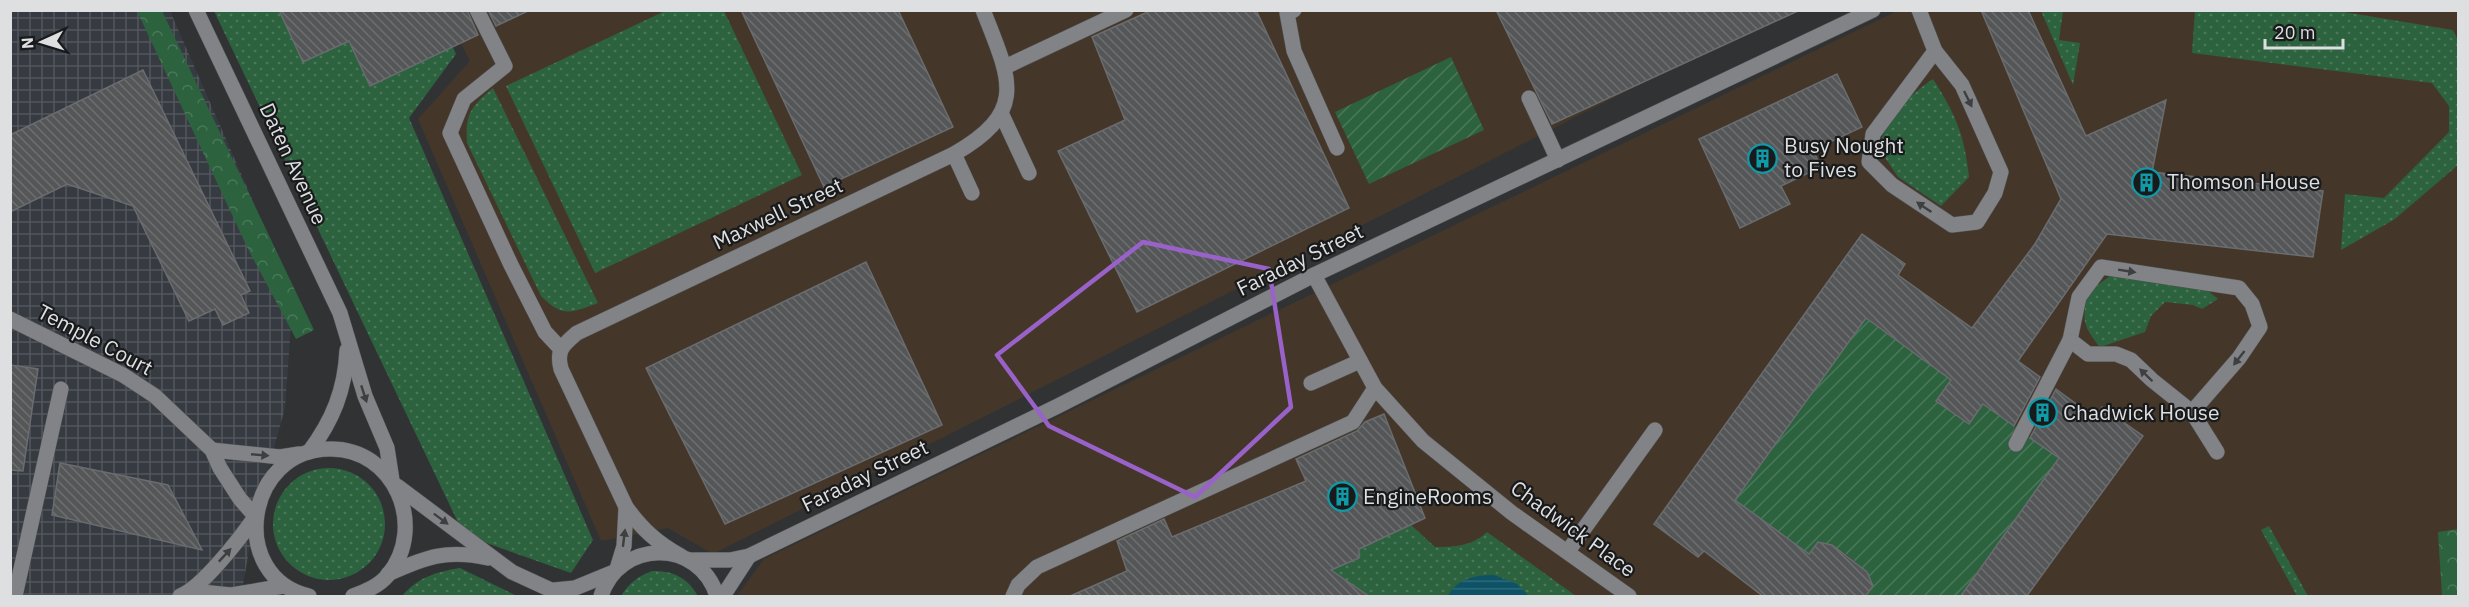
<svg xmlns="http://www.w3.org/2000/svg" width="2469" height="607" viewBox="0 0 2469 607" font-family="'IBM Plex Sans',sans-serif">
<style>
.commercial{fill:#443729}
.industrial{fill:url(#industrial-grid)}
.grass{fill:url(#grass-dots)}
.forest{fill:url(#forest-crowns)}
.garden{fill:url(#garden-furrows)}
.water{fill:url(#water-rules)}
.building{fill:url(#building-back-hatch);stroke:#6a6c6f;stroke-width:1.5}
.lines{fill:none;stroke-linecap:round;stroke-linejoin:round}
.minor-casing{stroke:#505153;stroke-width:16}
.minor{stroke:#828386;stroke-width:15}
.oneway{fill:#3e3f40}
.marked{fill:none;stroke:#9962c9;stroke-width:4.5;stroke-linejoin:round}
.labels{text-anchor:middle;stroke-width:4.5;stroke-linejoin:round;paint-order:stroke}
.poi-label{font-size:21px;fill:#dedfe0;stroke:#191a1b;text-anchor:start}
.street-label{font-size:21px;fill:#dedfe0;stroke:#191a1b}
</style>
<defs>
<pattern id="industrial-grid" width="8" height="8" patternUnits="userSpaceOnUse" patternTransform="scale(1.5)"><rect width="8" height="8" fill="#363b42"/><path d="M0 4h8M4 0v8" fill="none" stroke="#53575d"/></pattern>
<pattern id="grass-dots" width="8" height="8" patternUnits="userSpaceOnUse" patternTransform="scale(1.5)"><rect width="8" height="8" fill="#2c623e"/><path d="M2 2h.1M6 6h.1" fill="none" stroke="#4a785a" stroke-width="1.8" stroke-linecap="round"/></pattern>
<pattern id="forest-crowns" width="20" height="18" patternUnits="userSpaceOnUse" patternTransform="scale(1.5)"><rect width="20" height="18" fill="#2c623e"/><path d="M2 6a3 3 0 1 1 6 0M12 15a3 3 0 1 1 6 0" fill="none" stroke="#4a785a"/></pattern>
<pattern id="garden-furrows" width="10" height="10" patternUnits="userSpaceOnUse" patternTransform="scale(1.5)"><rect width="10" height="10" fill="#2c623e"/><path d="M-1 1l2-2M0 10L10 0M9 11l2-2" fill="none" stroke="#4a785a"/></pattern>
<pattern id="water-rules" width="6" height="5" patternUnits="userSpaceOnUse" patternTransform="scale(1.5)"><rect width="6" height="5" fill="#0d5265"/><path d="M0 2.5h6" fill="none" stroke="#306a7b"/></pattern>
<pattern id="building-back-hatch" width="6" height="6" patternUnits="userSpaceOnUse" patternTransform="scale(1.5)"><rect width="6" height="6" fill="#545658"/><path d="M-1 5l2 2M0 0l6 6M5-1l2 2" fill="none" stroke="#6c6e70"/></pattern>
</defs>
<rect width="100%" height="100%" fill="#313234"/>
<g class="commercial">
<path d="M445 11H1785L713 554 668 528 601 541 418 119 470 61Z"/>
<path d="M1897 11H2458V534L2447 596H737L764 559Z"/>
</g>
<path class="industrial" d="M10 11H170L253 201 292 310 285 408 255 517 241 596H11Z"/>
<g class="grass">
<path d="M214 11H436L456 54 409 118 593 540 571 573 464 535Z"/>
<path d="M665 11H724L802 175 595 273 506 86Z"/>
<path d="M2041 11H2063L2059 40 2080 43 2073 85Z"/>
<path d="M2195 11H2338L2453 30 2458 40V165L2395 219 2341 250 2345 194 2384 198 2449 132V106L2432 83 2192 53Z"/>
<path d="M1933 79C1956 115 1964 134 1969 177L1941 206 1898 177 1878 147C1891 113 1903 100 1933 79Z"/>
<path d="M493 88 598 303C571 313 563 318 541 296L467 143C465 113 471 107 493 88Z"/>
<path d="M2110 276 2207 290 2218 299 2202 309 2193 305 2165 302 2151 316 2145 332 2100 347C2082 325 2082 319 2088 292Z"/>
<circle cx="329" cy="524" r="56"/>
<path d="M1410 524 1435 547C1455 547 1472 546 1487 532L1576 596H1369L1331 570 1359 558V549Z"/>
<path d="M2269 526 2308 596H2297L2261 530Z"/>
<path d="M460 568 517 596H402C418 577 436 572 460 568Z"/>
<path d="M652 571C673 570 688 578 698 596H621C629 583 637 577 652 571Z"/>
</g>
<g class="forest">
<path d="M137 11H162L314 330 296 339 248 249Z"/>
<path d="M2458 529V596H2442L2438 532Z"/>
</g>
<g class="garden">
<path d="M1451 57 1484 130 1369 184 1335 112Z"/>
<path d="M1866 318 1970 394 1937 401 1969 424 1979 409 1972 404 1976 399 2059 458 1960 596H1871L1867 594 1872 586C1864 564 1840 547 1818 542L1809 554 1735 500Z"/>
</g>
<path class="water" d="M1494 575 1517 584 1529 596H1448C1457 578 1476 575 1494 575Z"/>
<g class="building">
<path d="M279 10H467L478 35 370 86 349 41 303 62Z"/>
<path d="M488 10H530L496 26Z"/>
<path d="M741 10H898L953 127 824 187Z"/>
<path d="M1152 10H1256L1349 208 1137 312 1058 151 1125 120 1092 37Z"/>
<path d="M1496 10H1800L1552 124Z"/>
<path d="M1981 10H2028L2086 136 2166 100 2152 172 2323 191 2313 257 2107 234 2018 361 2040 377 2014 426 1983 404 1969 424 1936 401 1951 380 1866 318 1735 500 1809 554 1818 542 1832 545 1867 572 1873 586 1865 597H1764L1704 551 1698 557 1654 524 1862 234 1905 264 1898 275 1972 328 2035 244 2061 199Z"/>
<path d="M143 70 250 291 241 295 249 313 223 325 215 309 189 321 133 206 67 184 10 212V135Z"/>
<path d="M1837 74 1862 127 1813 150 1821 167 1781 186 1790 204 1740 228 1699 139Z"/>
<path d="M866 262 942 425 725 524 646 368Z"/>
<path d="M10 365 38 369 23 471 10 470Z"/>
<path d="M2056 389 2094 417 2102 407 2143 436 2026 597H1960L2059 458 2030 438Z"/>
<path d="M1384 414 1425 518 1359 549V558L1331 570 1370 597H1068L1127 571 1117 541 1164 519 1172 537 1306 481 1296 459 1357 431 1365 422Z"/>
<path d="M60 463 168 485 202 550 52 515Z"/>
</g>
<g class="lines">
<defs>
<g id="minor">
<path d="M196 10 340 313 365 396 387 448 392 480"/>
<path d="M477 10 505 66 464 99 450 133 511 265 545 332 560 348"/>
<path d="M1294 10 1287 13 1294 51 1337 148"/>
<path d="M1919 10 1935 51 1962 85 2001 172 1995 193 1977 222 1952 225 1892 185 1869 162 1873 134 1935 51"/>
<path d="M1005 67 1126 10"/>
<path d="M1529 98 1558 160"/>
<path d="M1002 115 1029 173"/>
<path d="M954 154 972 193"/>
<path d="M1314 275 1375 388 1423 441 1512 513 1629 596"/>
<path d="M10 319 123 375 155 396 212 450 220 468 240 499 255 516"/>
<path d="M1311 383 1360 361"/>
<path d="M2192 412 2239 358 2260 327 2252 304 2239 288 2101 267 2079 297 2070 340 2088 354H2116L2131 360 2152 380 2192 412 2217 452"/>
<path d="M2016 444 2070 340"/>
<path d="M212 450 280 457 299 454"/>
<path d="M309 452C333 420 345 390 347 350"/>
<path d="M397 486 512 572 564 596"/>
<path d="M1568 551 1655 430"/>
<path d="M681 556C657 543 642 529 626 507L561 369C556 350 563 345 577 333L954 154C1029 111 1010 79 983 10"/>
<path d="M690 560H730L749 556 1058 406 1314 275 1873 10"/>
<path d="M617 569 624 546 626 507"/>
<path d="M388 574C426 557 446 549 488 558"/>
<path d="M554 590 575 588 614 572"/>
<path d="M192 591 231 595 284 586"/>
<path d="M15 596 61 389"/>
<path d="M180 596C203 587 240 538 255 517"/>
<path d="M309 596C227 577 245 449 330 449 394 448 428 526 388 575 379 586 366 591 353 596"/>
<path d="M601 596C619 539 699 538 717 596"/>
<path d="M723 596 749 556"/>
<path d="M1013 596 1018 585 1037 567 1353 422 1375 388"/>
</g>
</defs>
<use href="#minor" class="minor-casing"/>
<use href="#minor" class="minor"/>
</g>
<defs><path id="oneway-solid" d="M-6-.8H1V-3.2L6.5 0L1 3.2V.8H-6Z" transform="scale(1.5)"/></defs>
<g class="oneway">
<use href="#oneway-solid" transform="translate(1968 99) rotate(64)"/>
<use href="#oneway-solid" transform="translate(1924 207) rotate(-146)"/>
<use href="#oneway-solid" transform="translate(2127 271) rotate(9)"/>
<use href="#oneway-solid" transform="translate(2239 358) rotate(128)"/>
<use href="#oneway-solid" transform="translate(2146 375) rotate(-136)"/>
<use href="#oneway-solid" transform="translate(364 394) rotate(72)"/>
<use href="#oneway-solid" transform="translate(260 455) rotate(5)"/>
<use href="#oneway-solid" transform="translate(441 519) rotate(37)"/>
<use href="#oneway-solid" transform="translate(624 538) rotate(-83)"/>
<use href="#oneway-solid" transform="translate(225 555) rotate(-47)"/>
</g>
<path class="marked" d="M1143 242 1269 269 1291 407 1195 497 1049 426 997 355Z"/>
<defs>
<symbol id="building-ring" viewBox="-11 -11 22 22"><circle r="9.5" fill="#191a1b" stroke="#0f9aa8" stroke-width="1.5"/><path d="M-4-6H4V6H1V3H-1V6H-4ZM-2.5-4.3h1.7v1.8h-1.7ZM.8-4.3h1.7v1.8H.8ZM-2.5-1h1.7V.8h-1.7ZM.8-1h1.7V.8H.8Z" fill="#0f9aa8"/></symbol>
</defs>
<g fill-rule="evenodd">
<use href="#building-ring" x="1746" y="142" width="33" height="33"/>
<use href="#building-ring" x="2130" y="166" width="33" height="33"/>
<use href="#building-ring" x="2026" y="396" width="33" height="33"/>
<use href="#building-ring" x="1326" y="480" width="33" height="33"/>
</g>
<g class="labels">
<g class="poi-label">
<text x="1784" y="153">Busy Nought<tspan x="1784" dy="24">to Fives</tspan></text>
<text x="2167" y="189">Thomson House</text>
<text x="2063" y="420">Chadwick House</text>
<text x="1363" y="504">EngineRooms</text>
</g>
<g class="street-label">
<text transform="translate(293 164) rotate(65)" y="7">Daten Avenue</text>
<text transform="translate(778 214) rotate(-25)" y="7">Maxwell Street</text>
<text transform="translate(1300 260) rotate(-26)" y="7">Faraday Street</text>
<text transform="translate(95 340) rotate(28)" y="7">Temple Court</text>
<text transform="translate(865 476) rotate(-26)" y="7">Faraday Street</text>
<text transform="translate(1573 529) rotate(36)" y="7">Chadwick Place</text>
</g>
</g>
<rect width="2469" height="607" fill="none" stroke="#dedfe0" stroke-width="24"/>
<g transform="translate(42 42) rotate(266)" stroke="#191a1b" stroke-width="4.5" paint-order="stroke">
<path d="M0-4.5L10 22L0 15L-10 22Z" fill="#dedfe0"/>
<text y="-9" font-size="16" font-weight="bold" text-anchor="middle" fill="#dedfe0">N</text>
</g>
<path d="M2265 39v9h78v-9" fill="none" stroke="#dedfe0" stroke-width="3"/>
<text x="2274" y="39" font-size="18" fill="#dedfe0" stroke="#191a1b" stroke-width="4.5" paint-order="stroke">20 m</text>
</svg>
